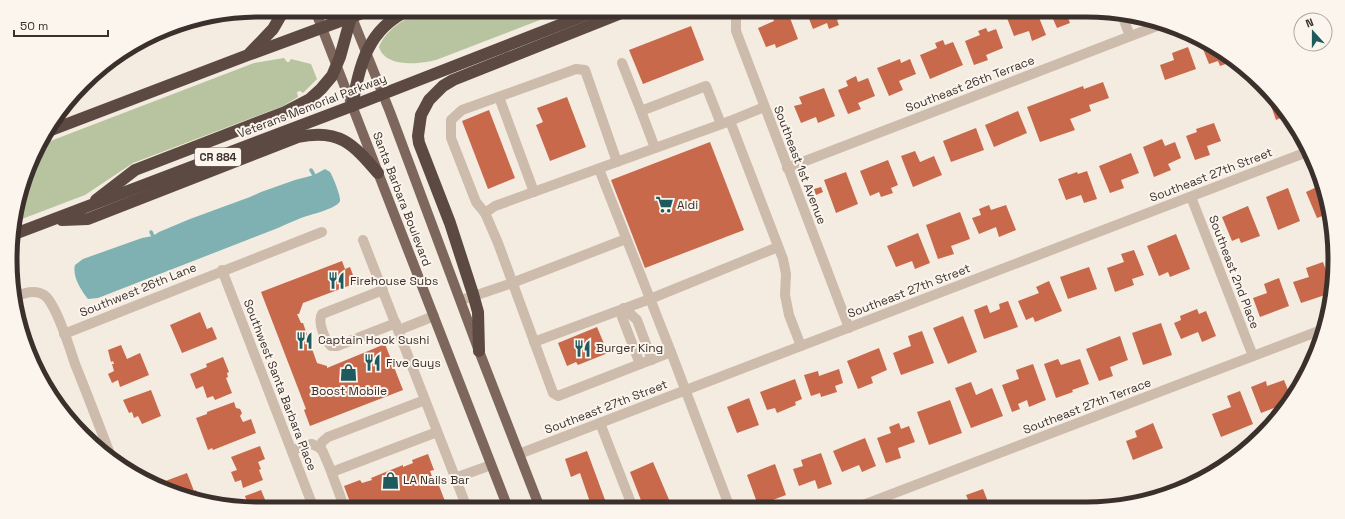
<svg xmlns="http://www.w3.org/2000/svg" width="1345" height="519" viewBox="0 0 1345 519" font-family="'Space Grotesk',sans-serif">
<style>
.green{fill:#b8c4a0}
.water{fill:#7fb0b2}
.lines{fill:none;stroke-linecap:round;stroke-linejoin:round}
.stream{stroke:#7fb0b2;stroke-width:3.5}
.building{fill:#c8694b}
.minor{stroke:#cdbbac;stroke-width:10}
.major{stroke:#7d675c;stroke-width:10}
.highway{stroke:#5c4a42;stroke-width:12}
.labels{text-anchor:middle;stroke-width:4;stroke-linejoin:round;paint-order:stroke}
.shield{fill:#fbf5ee;stroke:#756b66;stroke-width:1}
.shield-label{font-size:11px;font-weight:bold;fill:#3b302b}
.street-label{font-size:12px;fill:#3b302b;stroke:#fbf5ee}
.poi-label{font-size:12px;fill:#3b302b;stroke:#fbf5ee;text-anchor:start}
.rim{fill:none;stroke:#3b302b;stroke-width:5}
</style>
<rect width="100%" height="100%" fill="#f4ebe1"/>
<g class="green">
<path d="M425 10H566L436 60C420 64 385 68 379 47 386 28 408 17 425 10Z"/>
<path d="M284 58 287 62H289L291 59 311 64 317 79 303 93 300 91 297 92 298 97 283 106 133 163 85 195 14 222 40 145 254 63Z"/>
</g>
<path class="water" d="M325 169 330 172C333 177 341 196 340 201 337 209 308 215 301 218 293 221 285 225 278 228L98 298 88 299C81 290 72 276 75 265L83 259 142 238 153 236 159 232 190 219 250 197 261 192 295 180 314 175Z"/>
<g class="lines">
<g class="stream">
<path d="M311 170 314 175"/>
<path d="M151 232 153 236"/>
</g>
</g>
<g class="building">
<path d="M787 10 798 39 776 48 775 44 766 47 758 28 774 21 772 16Z"/>
<path d="M809 10H843L846 16 837 20 839 25 829 29 827 23 813 29 806 11Z"/>
<path d="M1017 10H1026V11L1036 10 1046 35 1032 41 1029 31 1014 36 1007 18 1015 16 1013 11Z"/>
<path d="M1049 10H1072L1066 13 1070 23 1057 28Z"/>
<path d="M691 26 704 60 643 84 629 50Z"/>
<path d="M986 28 988 32 996 29 1003 48 986 55 988 60 974 65 965 41 980 35 978 31Z"/>
<path d="M943 40 945 45 953 42 963 65 930 79 920 55 937 48 935 43Z"/>
<path d="M1201 44 1229 57 1231 62 1220 66 1218 61 1209 64Z"/>
<path d="M1188 47 1196 69 1165 80 1160 65 1174 60 1172 53Z"/>
<path d="M900 59 901 63 910 59 916 74 899 81 903 90 889 96 877 68Z"/>
<path d="M856 76 858 82 868 78 875 96 858 103 861 109 848 114 838 90 848 86 846 81Z"/>
<path d="M1103 82 1109 98 1089 105 1091 111 1070 119 1075 130 1040 142 1027 107 1083 86 1084 89Z"/>
<path d="M824 88 835 116 818 123 816 117 801 123 794 106 802 104 799 97Z"/>
<path d="M567 97 586 147 550 161 536 125 543 122 537 108Z"/>
<path d="M1273 102 1285 116 1276 120 1270 103Z"/>
<path d="M489 110 515 178 488 189 462 121Z"/>
<path d="M1018 111 1027 133 994 147 985 125Z"/>
<path d="M1214 123 1221 141 1207 146 1210 155 1195 160 1186 136 1197 132 1196 129Z"/>
<path d="M976 128 984 150 951 162 943 141Z"/>
<path d="M1162 139 1165 146 1175 142 1181 158 1168 164 1171 170 1154 177 1143 147Z"/>
<path d="M710 142 744 230 645 268 611 180Z"/>
<path d="M915 151 920 162 934 156 942 175 913 187 901 156Z"/>
<path d="M1131 153 1139 173 1121 180 1124 188 1110 193 1099 166Z"/>
<path d="M888 160 898 185 891 188 893 193 881 197 879 192 870 196 860 171Z"/>
<path d="M1087 171 1097 199 1084 203 1081 195 1066 200 1058 179 1077 172 1078 174Z"/>
<path d="M846 172 858 204 836 213 824 180Z"/>
<path d="M1319 186 1327 210 1324 211 1325 215 1317 218 1306 192Z"/>
<path d="M821 187 823 192 816 195 814 189Z"/>
<path d="M1288 188 1300 221 1278 230 1266 197Z"/>
<path d="M989 205 991 210 1006 205 1016 230 999 237 996 227 979 234 972 218 981 215 979 209Z"/>
<path d="M1248 206 1260 236 1241 243 1239 238 1232 241 1222 217Z"/>
<path d="M960 212 970 239 951 246 954 254 938 259 926 225Z"/>
<path d="M918 233 930 263 915 269 912 261 896 267 887 246Z"/>
<path d="M1176 234 1190 269 1170 277 1168 272 1159 276 1147 246Z"/>
<path d="M1134 250 1144 275 1132 279 1134 285 1115 292 1107 268 1124 262 1121 254Z"/>
<path d="M342 261 345 269 350 267 356 283 303 303 299 314H297L301 323H303L317 363 327 366V368L385 344 403 390 310 426 304 410 306 409 261 292Z"/>
<path d="M1323 262 1329 279 1328 294 1301 303 1293 282 1309 277 1306 268Z"/>
<path d="M1089 267 1097 289 1068 299 1060 277Z"/>
<path d="M1279 278 1289 306 1260 317 1253 298 1267 293 1264 284Z"/>
<path d="M1049 281 1062 311 1035 322 1033 317 1026 320 1018 301 1039 293 1036 287Z"/>
<path d="M1008 301 1018 327 984 339 974 310 987 305 990 313 1000 309 999 304Z"/>
<path d="M1197 309 1199 314 1206 311 1216 336 1202 342 1198 332 1181 339 1174 323 1181 320 1180 316Z"/>
<path d="M200 312 207 329 212 327 217 339 182 353 170 325Z"/>
<path d="M963 316 977 352 948 364 933 328Z"/>
<path d="M26 321 30 333 26 335 21 323Z"/>
<path d="M1161 323 1172 355 1143 365 1132 333Z"/>
<path d="M597 327 608 353 578 365 576 362 567 366 558 343Z"/>
<path d="M922 331 934 363 901 375 893 353 911 346 908 336Z"/>
<path d="M1120 336 1128 360 1110 367 1113 376 1099 381 1086 349Z"/>
<path d="M121 345 127 359 140 353 149 375 120 387 118 380 112 383 108 374 114 371 112 364H114L113 361 111 362 108 350Z"/>
<path d="M879 348 887 370 871 377 873 383 858 389 847 361Z"/>
<path d="M223 357 229 372 227 373 228 377 226 378 232 393 215 400 213 396 207 398 203 386 196 389 190 374 207 367 206 364Z"/>
<path d="M1058 359 1061 365 1080 359 1089 384 1072 390 1073 392 1056 398 1044 364Z"/>
<path d="M1033 364 1046 400 1029 407 1027 400 1018 404 1020 409 1012 412 1002 385 1019 379 1016 370Z"/>
<path d="M839 369 843 383 835 386 837 392 821 397 820 393 811 396 804 375 818 371 819 376Z"/>
<path d="M1303 377 1299 385 1296 379Z"/>
<path d="M795 379 802 399 795 402 796 405 777 413 775 408 767 410 760 392Z"/>
<path d="M1284 380 1292 400 1290 402 1261 413 1251 387 1266 381 1267 386Z"/>
<path d="M971 382 976 395 992 388 1003 416 971 428 955 388Z"/>
<path d="M52 390 57 403 52 398 49 391Z"/>
<path d="M151 390 161 416 142 424 138 416 134 418 132 412 129 413 123 400Z"/>
<path d="M1240 391 1253 424 1221 437 1212 414 1231 407 1227 396Z"/>
<path d="M749 398 759 425 737 433 727 407Z"/>
<path d="M950 400 962 433 929 445 917 412Z"/>
<path d="M234 402 236 408 240 409 242 413 240 416 243 422 251 419 256 433 213 450 212 448 208 450 196 418 207 414V412Z"/>
<path d="M899 423 901 429 909 426 915 442 898 448 901 458 886 463 877 438 891 433 889 427Z"/>
<path d="M1153 423 1163 448 1133 460 1126 441 1137 437 1135 431Z"/>
<path d="M865 438 876 466 862 472 859 465 842 472 833 451Z"/>
<path d="M260 446 265 459 258 462 261 469 259 470 263 480 243 488 241 480 235 482 231 472 237 470 231 457Z"/>
<path d="M587 451 608 508H592L580 473 571 477 565 459Z"/>
<path d="M821 453 832 484 818 489 815 480 799 486 793 469 803 466 801 460Z"/>
<path d="M428 454 434 470 430 471 435 484 438 483 448 509H356L353 501 350 502 344 486 360 480 362 483 372 480 371 478 403 465V467L413 463 412 460Z"/>
<path d="M653 462 670 502 654 508H644L630 472Z"/>
<path d="M775 464 786 495 770 501 772 506 767 508H759L747 475Z"/>
<path d="M187 473 194 491 196 490 200 501 195 500 160 483Z"/>
<path d="M983 489 990 507H957L969 502 966 495Z"/>
<path d="M261 490 269 509 249 508 245 496Z"/>
<path d="M942 503 943 507H932Z"/>
</g>
<g class="lines">
<g class="minor">
<path d="M739 10 736 16V31L849 328"/>
<path d="M1122 15 1130 36"/>
<path d="M622 63 641 111"/>
<path d="M499 97 534 192"/>
<path d="M730 121 764 107"/>
<path d="M655 148 641 111 706 86 721 124"/>
<path d="M787 168 1162 24"/>
<path d="M599 169 671 352 558 396 553 393 498 243 485 213 495 206 730 121 783 259 786 274 785 295 789 315 801 346"/>
<path d="M1191 197 1253 356"/>
<path d="M485 213 476 202 451 138V120L462 110 576 69 585 70 617 162"/>
<path d="M363 240 467 508"/>
<path d="M222 270 314 509"/>
<path d="M383 290 322 314C317 322 325 340 331 346H337L396 323"/>
<path d="M14 297C24 293 35 289 44 295 56 303 70 349 75 364 88 396 100 428 112 459"/>
<path d="M461 300 474 296 512 283 626 239"/>
<path d="M624 308 622 317 640 364"/>
<path d="M624 308 637 320 652 360"/>
<path d="M399 330 434 316"/>
<path d="M64 334 322 232"/>
<path d="M534 342 650 299 778 247"/>
<path d="M671 352 730 508"/>
<path d="M600 423 633 508"/>
<path d="M320 448 322 442 328 437 425 400"/>
<path d="M292 451 303 446 312 444 320 448 323 452 329 466 345 509"/>
<path d="M519 454 1307 152"/>
<path d="M332 472 437 432"/>
<path d="M455 478 491 465"/>
<path d="M858 507 1324 329"/>
</g>
<g class="major">
<path d="M315 10 508 508"/>
<path d="M349 10 390 112 479 351 540 508"/>
</g>
<g class="highway">
<path d="M250 53 273 29 284 10"/>
<path d="M352 106C360 65 367 29 409 10"/>
<path d="M46 132 248 55 370 10"/>
<path d="M96 200 135 170 285 112 310 99 321 89 332 76 340 57 351 17"/>
<path d="M62 220 88 219 298 137C339 128 353 144 378 173"/>
<path d="M12 235 352 106 598 10"/>
<path d="M479 351 478 312 473 294 450 223 419 143 418 136 421 115 429 100 443 86 453 80 629 10"/>
</g>
</g>
<defs>
<symbol id="supermarket-bare" viewBox="-9 -9 18 18"><path d="M-6-5.5h2.5l.6 2H6L4.5 2H-2.5L-4.4-4H-6ZM-1.5 3.2a1.3 1.3 0 1 0 .1 0ZM3 3.2a1.3 1.3 0 1 0 .1 0Z" fill="#1f5a5e" stroke="#fbf5ee" stroke-width="2.5" paint-order="stroke"/></symbol>
<symbol id="restaurant-bare" viewBox="-9 -9 18 18"><path d="M-5-6h1v4h1v-4h1v4h1v-4h1v5L-1.5 .5V6h-2V.5L-5-1ZM5-6V6H3V1.5H1.5Q1.5-4 5-6Z" fill="#1f5a5e" stroke="#fbf5ee" stroke-width="2.5" paint-order="stroke"/></symbol>
<symbol id="shop-bare" viewBox="-9 -9 18 18"><path d="M-5-2.5h2.3a2.7 3.5 0 0 1 5.4 0H5L5.5 6h-11ZM-1.5-2.5h3a1.5 2.3 0 0 0-3 0Z" fill="#1f5a5e" stroke="#fbf5ee" stroke-width="2.5" paint-order="stroke"/></symbol>
</defs>
<g fill-rule="evenodd">
<use href="#supermarket-bare" x="652" y="192" width="25" height="25"/>
<use href="#restaurant-bare" x="324" y="268" width="25" height="25"/>
<use href="#restaurant-bare" x="292" y="328" width="25" height="25"/>
<use href="#restaurant-bare" x="570" y="336" width="25" height="25"/>
<use href="#restaurant-bare" x="360" y="350" width="25" height="25"/>
<use href="#shop-bare" x="336" y="360" width="25" height="25"/>
<use href="#shop-bare" x="378" y="468" width="25" height="25"/>
</g>
<g class="labels">
<rect class="shield" x="195" y="148" width="46" height="18" rx="3"/>
<g class="shield-label">
<text x="218" y="161">CR 884</text>
</g>
<g class="street-label">
<text transform="translate(970 84) rotate(-21)" y="4">Southeast 26th Terrace</text>
<text transform="translate(312 106) rotate(-21)" y="4">Veterans Memorial Parkway</text>
<text transform="translate(800 165) rotate(69)" y="4">Southeast 1st Avenue</text>
<text transform="translate(1211 175) rotate(-21)" y="4">Southeast 27th Street</text>
<text transform="translate(402 199) rotate(69)" y="4">Santa Barbara Boulevard</text>
<text transform="translate(1234 272) rotate(69)" y="4">Southeast 2nd Place</text>
<text transform="translate(138 290) rotate(-22)" y="4">Southwest 26th Lane</text>
<text transform="translate(909 291) rotate(-21)" y="4">Southeast 27th Street</text>
<text transform="translate(280 385) rotate(69)" y="4">Southwest Santa Barbara Place</text>
<text transform="translate(1087 406) rotate(-21)" y="4">Southeast 27th Terrace</text>
<text transform="translate(606 407) rotate(-21)" y="4">Southeast 27th Street</text>
</g>
<g class="poi-label">
<text x="677" y="209">Aldi</text>
<text x="350" y="285">Firehouse Subs</text>
<text x="318" y="344">Captain Hook Sushi</text>
<text x="596" y="352">Burger King</text>
<text x="386" y="367">Five Guys</text>
<text x="349" y="395" text-anchor="middle">Boost Mobile</text>
<text x="403" y="484">LA Nails Bar</text>
</g>
</g>
<path d="M0 0H1345V519H0ZM259 17H1086A242 242 0 0 1 1328 259V260A242 242 0 0 1 1086 502H259A242 242 0 0 1 17 260V259A242 242 0 0 1 259 17Z" fill="#fbf5ee" fill-rule="evenodd"/>
<path class="rim" d="M259 17H1086A242 242 0 0 1 1328 259V260A242 242 0 0 1 1086 502H259A242 242 0 0 1 17 260V259A242 242 0 0 1 259 17Z"/>
<g transform="translate(1313 32) rotate(339)"><circle r="19" fill="#fbf5ee" stroke="#aea6a0"/>
<path d="M0-3L7 15L0 10L-7 15Z" fill="#1f5a5e"/>
<text y="-6" font-size="11" font-weight="bold" text-anchor="middle" fill="#3b302b">N</text>
</g>
<path d="M14 30v6h94v-6" fill="none" stroke="#3b302b" stroke-width="2"/>
<text x="20" y="30" font-size="12" fill="#3b302b" stroke="#fbf5ee" stroke-width="3" paint-order="stroke">50 m</text>
</svg>
